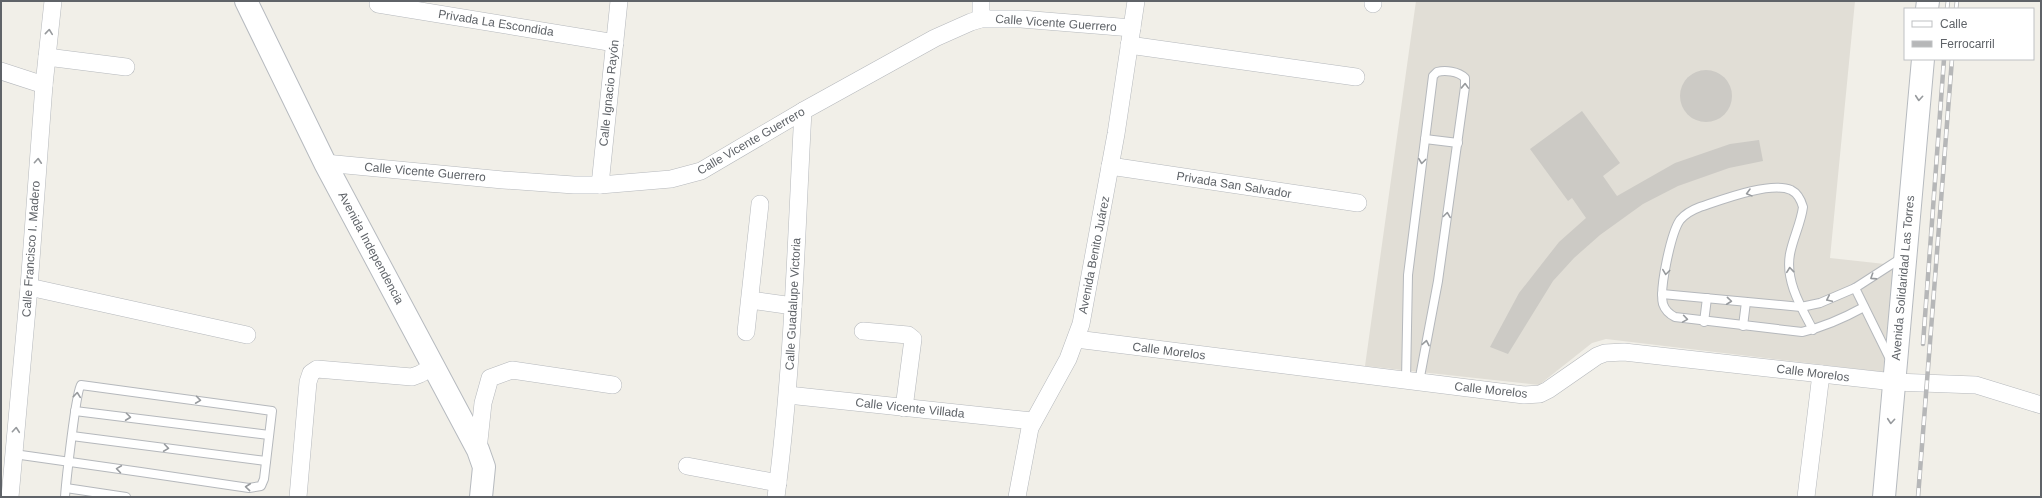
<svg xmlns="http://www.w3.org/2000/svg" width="2042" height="498" viewBox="0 0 2042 498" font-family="Arial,sans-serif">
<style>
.education{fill:#e1ded6}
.building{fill:#cccac5}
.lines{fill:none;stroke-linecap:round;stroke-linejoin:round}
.lane-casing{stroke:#b5b8bc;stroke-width:10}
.street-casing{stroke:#b5b8bc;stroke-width:18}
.secondary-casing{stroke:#b6babf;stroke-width:24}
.lane{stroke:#fff;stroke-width:8}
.street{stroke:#fff;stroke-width:17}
.secondary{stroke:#fff;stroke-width:22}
.rail-casing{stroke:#b6b7b8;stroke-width:4.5}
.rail{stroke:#fff;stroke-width:3;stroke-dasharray:9;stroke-linecap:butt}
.oneway{stroke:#979a9d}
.labels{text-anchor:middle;stroke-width:4;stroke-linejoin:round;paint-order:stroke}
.street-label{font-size:12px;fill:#5f6368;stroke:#fff}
</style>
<rect width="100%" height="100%" fill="#f1efe8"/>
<path class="education" d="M1416 1H1855L1830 258 1894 265 1883 372 1606 339 1592 343 1539 385 1365 366Z"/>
<g class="building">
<circle cx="1706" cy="96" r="26"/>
<path d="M1582 111 1620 163 1603 176 1617 196 1675 163 1730 144 1759 140 1763 161 1729 168 1678 186 1643 204 1600 235 1574 258 1553 281 1508 354 1490 347 1519 293 1559 242 1586 218 1572 198 1568 201 1530 149Z"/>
</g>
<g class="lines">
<defs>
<g id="lane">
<path d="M1425 139 1458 143"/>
<path d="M1662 294 1801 307 1820 303 1855 288"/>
<path d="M1704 322 1707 298"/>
<path d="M1743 326 1746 302"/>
<path d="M1813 330C1801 307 1785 281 1790 254 1793 238 1801 223 1803 207 1801 200 1797 193 1791 190 1770 181 1721 200 1700 207 1692 210 1685 214 1680 220 1671 233 1659 289 1663 304 1665 310 1669 314 1675 317L1802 332C1824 327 1844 318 1864 307"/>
<path d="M1890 359 1855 288 1903 257"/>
<path d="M1406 380 1408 275 1433 76 1437 72C1445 70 1458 71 1465 78V87L1438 281 1419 382"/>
<path d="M75 411 269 435"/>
<path d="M72 436 266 461"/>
<path d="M14 454C92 465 171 476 249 488L261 486 264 479 272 411 81 385C76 390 66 483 65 497"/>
<path d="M66 488 126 497"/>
</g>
<g id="street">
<path d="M981 1V19"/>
<path d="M378 4 615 43"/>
<path d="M1373 4V1"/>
<path d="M1129 45 1356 77"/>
<path d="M47 57 126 67"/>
<path d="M1 71 44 85"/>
<path d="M325 163 503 180 574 185H600L671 179 701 171 803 111 935 38 971 22 981 19H1021L1132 28"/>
<path d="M1110 166 1358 203"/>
<path d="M600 185 619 1"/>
<path d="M29 287 247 335"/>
<path d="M750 300 793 306"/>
<path d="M863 331 908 335 913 339 904 408"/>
<path d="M746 332 760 204"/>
<path d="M1076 339 1524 395 1540 394 1548 390 1597 356 1605 353 1624 352 1894 382 1976 385 2041 405"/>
<path d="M788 395 1032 421"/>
<path d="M478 450 483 403 490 378 512 370 613 385"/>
<path d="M687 466 778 483"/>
<path d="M10 497 29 287 44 85 53 1"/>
<path d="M298 497 308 382 311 373 317 369 412 377 420 374 434 366"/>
<path d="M776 497C793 369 796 240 803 111"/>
<path d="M1017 497 1030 428 1068 359 1081 324 1116 134 1136 1"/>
<path d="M1806 497 1821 374"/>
</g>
<g id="secondary">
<path d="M246 1 325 163 478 450 484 467 481 497"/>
<path d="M1927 9 1928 1"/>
<path d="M1884 497 1923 59"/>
</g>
</defs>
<use href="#lane" class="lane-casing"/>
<use href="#street" class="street-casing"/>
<use href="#secondary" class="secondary-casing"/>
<use href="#lane" class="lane"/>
<use href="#street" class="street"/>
<use href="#secondary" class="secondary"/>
<defs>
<g id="rail">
<path d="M1947 9 1948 1"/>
<path d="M1956 9 1957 1"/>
<path d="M1923 344 1944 59"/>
<path d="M1918 497 1952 59"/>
</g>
</defs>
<use href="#rail" class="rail-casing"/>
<use href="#rail" class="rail"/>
</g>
<defs><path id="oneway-chevron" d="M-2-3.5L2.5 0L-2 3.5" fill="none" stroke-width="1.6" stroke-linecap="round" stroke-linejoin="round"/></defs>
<g class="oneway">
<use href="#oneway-chevron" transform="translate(49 32) rotate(-84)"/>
<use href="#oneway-chevron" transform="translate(1465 86) rotate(-88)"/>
<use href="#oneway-chevron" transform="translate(1919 98) rotate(95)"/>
<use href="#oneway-chevron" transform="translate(38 161) rotate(-86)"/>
<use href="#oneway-chevron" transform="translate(1422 161) rotate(97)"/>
<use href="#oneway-chevron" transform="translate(1749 193) rotate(165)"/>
<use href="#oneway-chevron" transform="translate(1447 215) rotate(-82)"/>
<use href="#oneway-chevron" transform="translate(1790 270) rotate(-96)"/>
<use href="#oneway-chevron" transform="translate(1666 272) rotate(98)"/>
<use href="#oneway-chevron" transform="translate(1873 277) rotate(147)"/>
<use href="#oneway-chevron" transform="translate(1829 299) rotate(155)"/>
<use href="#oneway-chevron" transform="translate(1729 301) rotate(6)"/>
<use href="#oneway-chevron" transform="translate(1685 319) rotate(9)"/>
<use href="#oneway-chevron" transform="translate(1426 343) rotate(-79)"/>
<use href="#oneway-chevron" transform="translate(77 395) rotate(-84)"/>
<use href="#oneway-chevron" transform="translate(198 400) rotate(8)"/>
<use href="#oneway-chevron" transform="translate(128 417) rotate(7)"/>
<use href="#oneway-chevron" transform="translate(1891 421) rotate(95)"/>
<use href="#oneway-chevron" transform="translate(16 430) rotate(-85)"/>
<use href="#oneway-chevron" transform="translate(166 448) rotate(8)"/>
<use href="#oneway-chevron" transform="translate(119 469) rotate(-172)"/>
<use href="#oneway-chevron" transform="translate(248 487) rotate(-174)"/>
</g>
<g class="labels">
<g class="street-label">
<text transform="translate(496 23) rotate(9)" y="4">Privada La Escondida</text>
<text transform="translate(1056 23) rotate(4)" y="4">Calle Vicente Guerrero</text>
<text transform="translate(609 93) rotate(-84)" y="4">Calle Ignacio Rayón</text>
<text transform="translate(751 141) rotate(-30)" y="4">Calle Vicente Guerrero</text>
<text transform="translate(425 172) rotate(5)" y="4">Calle Vicente Guerrero</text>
<text transform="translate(1234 185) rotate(9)" y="4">Privada San Salvador</text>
<text transform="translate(371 248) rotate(62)" y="4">Avenida Independencia</text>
<text transform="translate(31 249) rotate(-86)" y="4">Calle Francisco I. Madero</text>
<text transform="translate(1094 255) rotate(-79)" y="4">Avenida Benito Juárez</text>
<text transform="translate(1903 278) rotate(-85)" y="4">Avenida Solidaridad Las Torres</text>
<text transform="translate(793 304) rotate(-87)" y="4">Calle Guadalupe Victoria</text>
<text transform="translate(1169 351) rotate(7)" y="4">Calle Morelos</text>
<text transform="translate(1813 373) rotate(7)" y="4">Calle Morelos</text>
<text transform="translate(1491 390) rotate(6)" y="4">Calle Morelos</text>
<text transform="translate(910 408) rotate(6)" y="4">Calle Vicente Villada</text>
</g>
</g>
<rect width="2042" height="498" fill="none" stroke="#5f6368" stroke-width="4"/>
<rect x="1904" y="8" width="130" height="52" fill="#ffffff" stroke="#bfc1c3"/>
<rect x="1912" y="21" width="20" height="6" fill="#ffffff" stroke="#bfc1c3"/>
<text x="1940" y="28" font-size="12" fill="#5f6368">Calle</text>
<rect x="1912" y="41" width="20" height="6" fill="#b6b7b8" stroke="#bfc1c3"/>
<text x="1940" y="48" font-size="12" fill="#5f6368">Ferrocarril</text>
</svg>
